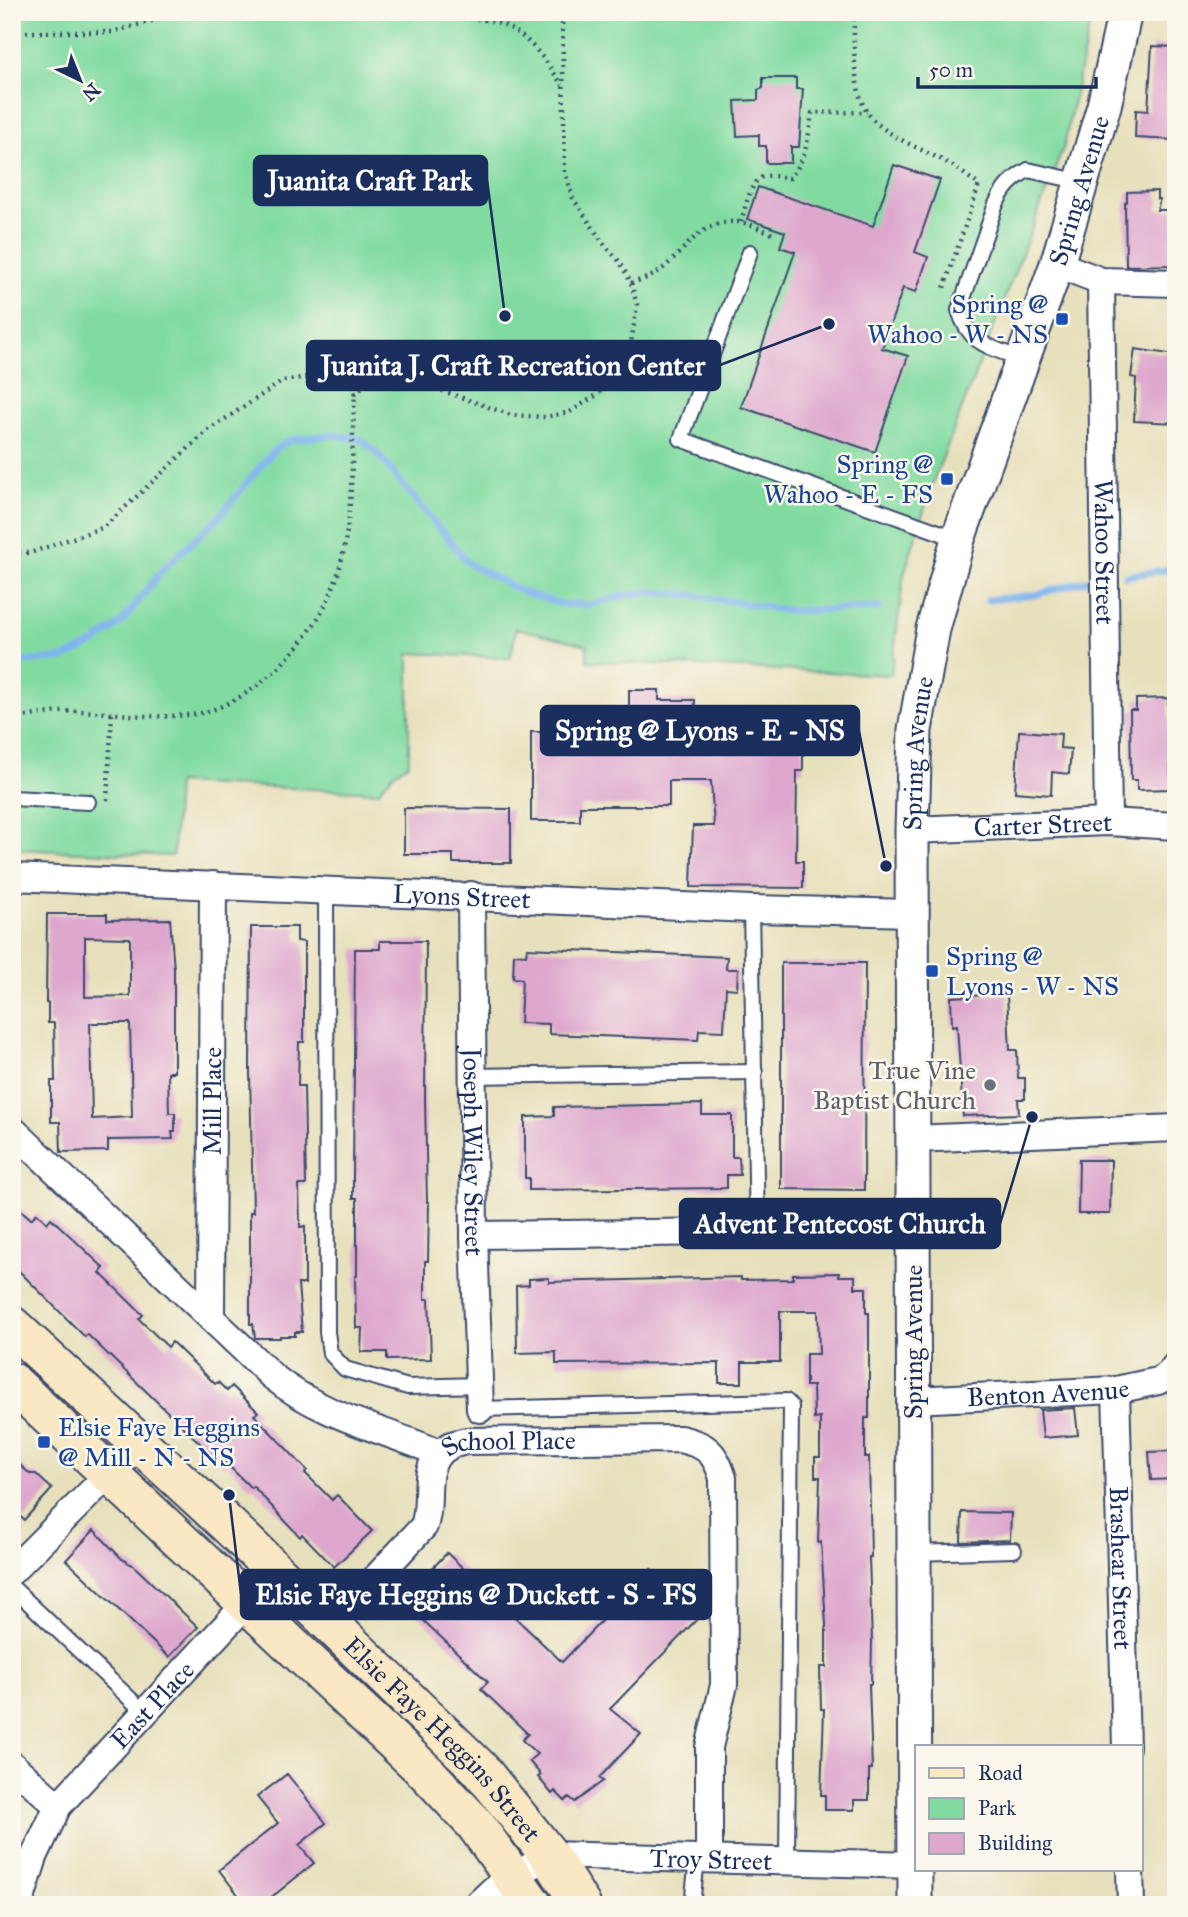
<svg xmlns="http://www.w3.org/2000/svg" width="1188" height="1917" viewBox="0 0 1188 1917" font-family="'IM FELL Great Primer',serif">
<style>
.green{fill:#81dba1;stroke:#4e8580;stroke-width:2}
.lines{fill:none;stroke-linecap:round;stroke-linejoin:round}
.stream{stroke:#7fb4ed;stroke-width:7}
.building{fill:#dea8ce;fill-rule:evenodd}
.service-casing{stroke:#3a4a6c;stroke-width:18}
.minor-casing{stroke:#3a4a6c;stroke-width:30}
.tertiary-casing{stroke:#3a4a6c;stroke-width:37}
.secondary-casing{stroke:#3a4a6c;stroke-width:42}
.path{stroke:#3a4a6c;stroke-width:4.5;stroke-dasharray:2 5;stroke-linecap:butt}
.service{stroke:#fff;stroke-width:14}
.minor{stroke:#fff;stroke-width:26}
.tertiary{stroke:#fff;stroke-width:33}
.secondary{stroke:#fae7c3;stroke-width:38}
.transit-dot{fill:#1a4fb4;stroke:#fbf7ec;stroke-width:2.5}
.worship-dot{fill:#6b7280;stroke:#fbf7ec;stroke-width:2.5}
.labels{text-anchor:middle;stroke-width:5;stroke-linejoin:round;paint-order:stroke}
.street-label{font-size:26px;fill:#1b2f5e;stroke:#fbf7ec}
.transit-label{font-size:26px;fill:#164399;stroke:#fbf7ec;text-anchor:end}
.worship-label{font-size:26px;fill:#5b616d;stroke:#fbf7ec;text-anchor:end}
.leader{fill:none;stroke:#1b2f5e;stroke-width:2.5}
.callout-dot{fill:#1b2f5e;stroke:#fbf7ec;stroke-width:2.5}
.callout{fill:#1b2f5e;stroke:#1b2f5e;stroke-width:2.5}
.callout-label{font-size:28px;text-anchor:middle;font-weight:bold;fill:#fff}
</style>
<rect width="100%" height="100%" fill="#fbf7ec"/>
<filter id="ink" filterUnits="userSpaceOnUse"><feTurbulence type="fractalNoise" baseFrequency=".0143" numOctaves="2"/><feDisplacementMap in="SourceGraphic" scale="14" xChannelSelector="R" yChannelSelector="G"/><feConvolveMatrix kernelMatrix="1 2 1 2 8 2 1 2 1" color-interpolation-filters="sRGB"/></filter>
<filter id="wash" filterUnits="userSpaceOnUse"><feTurbulence type="fractalNoise" baseFrequency=".00686" numOctaves="4" result="noise"/><feDisplacementMap in="SourceGraphic" scale="28" xChannelSelector="R" yChannelSelector="G"/><feGaussianBlur stdDeviation="1.57" result="paint"/><feColorMatrix in="noise" values="0 0 0 0 0 0 0 0 0 0 0 0 0 0 0 0 0 1.4 0 .05"/><feComposite in="paint" operator="in"/></filter>
<g filter="url(#wash)">
<rect width="100%" height="100%" fill="#e7e0bc"/>
<path class="green" d="M12 12H1052L1092 14 1064 146 932 485 904 574 891 675 587 661V645L516 628 511 658 409 653V763L392 775 378 792 177 783 173 856 12 849Z"/>
<g class="lines">
<g class="stream">
<path d="M1126 576 1176 568"/>
<path d="M988 600 1035 595 1088 580"/>
<path d="M12 663 65 658 94 643 122 622 164 568 219 517 273 451 290 440 332 435 360 439 376 452 469 564 525 593 561 604 590 605 619 597 649 592 691 595 791 611 879 608"/>
</g>
</g>
<g id="blocks">
<g class="building">
<path d="M1152 46 1176 47V140L1135 138 1136 110 1148 111Z"/>
<path d="M763 78H796V89H803L799 147H791V163H766V146H759V135L737 136 735 101 758 100V90L763 88Z"/>
<path d="M894 165 940 180 915 252 928 257 916 292 903 288 882 348 908 356 875 452 741 407 795 252 780 247 785 232 747 219 758 187 873 226Z"/>
<path d="M1157 191V199H1160L1157 210H1174L1175 265 1126 266 1125 203 1127 202V192Z"/>
<path d="M1135 349 1176 355 1171 395H1176V423L1134 421 1136 378 1131 377Z"/>
<path d="M629 690H659V700H695L694 745 752 746V729H775L776 745H803V771H797L796 861H803V888L691 887 693 826H714L711 781H669V806H580V821H531V732H572V743H629Z"/>
<path d="M1168 698 1171 789 1137 790V780H1131L1130 710H1136V699Z"/>
<path d="M1019 731 1061 734 1060 748 1071 749 1069 774 1052 772 1051 795 1015 792Z"/>
<path d="M404 808 511 809V863H453V854H404Z"/>
<path d="M47 914H107V920L170 919 174 969V1072H168L169 1113H175V1132H172L173 1139 108 1140V1151L61 1152 60 1122H51V1081H55L54 1023H48V1003H46ZM85 937 130 938V996L85 997ZM90 1023H130L132 1117 92 1119Z"/>
<path d="M251 927H297V941L304 942V1042H299L298 1086H304L306 1185H299L300 1227 305 1226V1284H298L302 1332H295V1336H280V1338H255L253 1324H250V1212H253L250 1071Z"/>
<path d="M380 941H426L425 1099 427 1202H429L428 1261H425V1299H429L431 1359 387 1360V1352H361L362 1328H356L355 1276H357V1198H353V1180L355 949H380Z"/>
<path d="M527 948 727 957 726 969H738L737 989 726 988 724 1031 699 1030 698 1040 549 1034V1024L520 1023 522 979 513 978 514 954 526 955Z"/>
<path d="M781 963H865L864 1190 781 1189Z"/>
<path d="M1007 994 1010 1050H1017L1018 1078H1025V1099H1018L1019 1114 963 1116 957 1025 952 1026 951 997Z"/>
<path d="M702 1104V1115H732V1157H739L740 1175H727V1188L529 1190V1178H525V1117L554 1116V1107Z"/>
<path d="M1079 1160H1111L1110 1214H1078Z"/>
<path d="M12 1202 31 1219 37 1213 47 1223 51 1218 104 1268 100 1273 143 1315 139 1319 168 1347 172 1342 215 1384 218 1382 227 1391 232 1386 258 1412 254 1415 307 1470 305 1473 332 1500 337 1495 372 1531 334 1567 302 1534 300 1537 253 1486 251 1488 226 1463 224 1466 210 1453 87 1334 85 1337 12 1264Z"/>
<path d="M839 1273V1276H855V1288H866V1313H869V1418H865V1457H869L871 1557H869L872 1642 871 1684H869L872 1769H869V1800H854V1810H825V1795H821L824 1709H821L820 1667H826V1625L821 1542 818 1543 820 1477H815V1457H820V1418L814 1419 813 1386H806V1354H819L818 1311H780V1362H742V1383H719V1363L556 1364V1352L517 1353 516 1286 529 1285V1279L549 1278V1282L741 1277V1280L793 1279V1274Z"/>
<path d="M1075 1408 1078 1435 1043 1438 1040 1410Z"/>
<path d="M1176 1451V1479L1151 1480 1149 1452Z"/>
<path d="M12 1458 30 1474H36L52 1489 24 1520 12 1509Z"/>
<path d="M962 1512 1011 1513 1010 1540 961 1542Z"/>
<path d="M94 1530 122 1559 134 1566 198 1627 169 1657 66 1560Z"/>
<path d="M447 1553 562 1662 651 1569 700 1616 610 1709 641 1734 599 1778 603 1781 575 1802 569 1797 565 1801 555 1791 552 1794 538 1777 541 1775 529 1761 537 1754 522 1740 528 1734 481 1689 488 1682 402 1600Z"/>
<path d="M287 1774 326 1823 299 1845 314 1863 262 1905H246L219 1870 278 1823 257 1797Z"/>
</g>
</g>
</g>
<g filter="url(#ink)">
<use href="#blocks" fill-opacity="0" stroke="#3a4a6c" stroke-width="2"/>
<g class="lines">
<defs>
<g id="service">
<path d="M750 252 681 439 958 539"/>
<path d="M1021 359C991 347 969 345 959 310L996 204C1004 187 1012 179 1028 170L1082 182"/>
<path d="M12 798 88 802"/>
<path d="M326 890 327 1332 330 1353 345 1369 408 1387 479 1385"/>
<path d="M751 909 757 1232"/>
<path d="M473 1076 755 1072"/>
<path d="M480 1409 786 1401 791 1406 787 1862"/>
<path d="M914 1553 1014 1550"/>
<path d="M12 1587 144 1712"/>
<path d="M692 1905 697 1859"/>
</g>
<g id="minor">
<path d="M1057 264 1101 281 1176 283"/>
<path id="s1" d="M1101 281 1108 822"/>
<path id="s2" d="M912 830 1108 822 1176 826"/>
<path id="s3" d="M12 877 751 909 912 913"/>
<path id="s4" d="M471 895 474 1235 480 1409"/>
<path id="s5" d="M12 1129 272 1376C321 1416 382 1429 439 1453L451 1445 466 1441 680 1439C707 1445 715 1452 723 1478L724 1685 709 1747V1859"/>
<path d="M913 1139 1176 1128"/>
<path d="M474 1235 913 1230"/>
<path id="s6" d="M211 1318 213 885"/>
<path id="s7" d="M1116 1390 1126 1747"/>
<path id="s8" d="M913 1400 1116 1390 1158 1381 1169 1374 1176 1365"/>
<path d="M12 1571 110 1473 141 1444"/>
<path d="M332 1625 424 1526C433 1501 421 1476 439 1453"/>
<path d="M12 1765 58 1806"/>
<path d="M1130 1870 1131 1905"/>
<path id="s9" d="M19 1905 34 1857 58 1806 246 1604"/>
<path id="s10" d="M477 1905 494 1889 549 1855 915 1865"/>
</g>
<g id="tertiary">
<path id="s11" d="M915 1905 912 830 915 730 933 629 958 539 1057 264 1104 106 1125 12"/>
</g>
<g id="secondary">
<path id="s12" d="M12 1326 230 1527 480 1769 549 1855 581 1905"/>
<path d="M12 1382 428 1774 475 1824 533 1905"/>
</g>
</defs>
<use href="#service" class="service-casing"/>
<use href="#minor" class="minor-casing"/>
<use href="#tertiary" class="tertiary-casing"/>
<use href="#secondary" class="secondary-casing"/>
<g class="path">
<path d="M393 12C425 19 459 15 491 21 523 27 546 60 562 85"/>
<path d="M854 12C854 40 852 89 867 112 884 137 928 151 953 166 962 172 971 179 979 185L944 288 947 290"/>
<path d="M12 32H112L184 12"/>
<path d="M741 222C745 209 751 176 767 176 775 175 782 178 790 178 806 160 809 136 812 113L867 112"/>
<path d="M631 283C641 280 652 277 661 270 686 250 701 219 738 222 750 223 763 230 775 235"/>
<path d="M355 394 379 375"/>
<path d="M12 553H30L104 527 207 431 283 381 338 372H359L423 384 511 415 545 417 570 412 595 396 612 381 630 350 637 305 631 283 620 262 603 243 573 198 565 172 562 12"/>
<path d="M12 719C35 715 58 711 81 711 116 713 151 719 187 715 215 713 241 698 263 681 301 650 332 606 342 558 354 507 351 446 355 394L351 383 339 372"/>
<path d="M107 800 112 714"/>
</g>
<use href="#service" class="service"/>
<use href="#minor" class="minor"/>
<use href="#tertiary" class="tertiary"/>
<use href="#secondary" class="secondary"/>
</g>
</g>
<g class="transit-dot">
<rect x="1055" y="312" width="14" height="14" rx="3.5"/>
<rect x="940" y="472" width="14" height="14" rx="3.5"/>
<rect x="925" y="964" width="14" height="14" rx="3.5"/>
<rect x="37" y="1435" width="14" height="14" rx="3.5"/>
</g>
<circle class="worship-dot" cx="990" cy="1085" r="7"/>
<g class="labels">
<g class="street-label">
<text dy="9" stroke="none"><textPath href="#s11" startOffset="1740">Spring Avenue</textPath></text>
<text dy="9" stroke="none"><textPath href="#s1" startOffset="271">Wahoo Street</textPath></text>
<text dy="9" stroke="none"><textPath href="#s11" startOffset="1152">Spring Avenue</textPath></text>
<text dy="9" stroke="none"><textPath href="#s2" startOffset="131">Carter Street</textPath></text>
<text dy="9" stroke="none"><textPath href="#s3" startOffset="450">Lyons Street</textPath></text>
<text dy="9" stroke="none"><textPath href="#s6" startOffset="217">Mill Place</textPath></text>
<text dy="9" stroke="none"><textPath href="#s4" startOffset="257">Joseph Wiley Street</textPath></text>
<text transform="translate(913 1342) rotate(-90)" y="9">Spring Avenue</text>
<text dy="9" stroke="none"><textPath href="#s8" startOffset="135">Benton Avenue</textPath></text>
<text dy="9" stroke="none"><textPath href="#s5" startOffset="616">School Place</textPath></text>
<text dy="9" stroke="none"><textPath href="#s7" startOffset="178">Brashear Street</textPath></text>
<text dy="9" stroke="none"><textPath href="#s9" startOffset="245">East Place</textPath></text>
<text dy="9" stroke="none"><textPath href="#s12" startOffset="597">Elsie Faye Heggins Street</textPath></text>
<text dy="9" stroke="none"><textPath href="#s10" startOffset="250">Troy Street</textPath></text>
</g>
<g class="transit-label">
<text x="1048" y="313">Spring @<tspan x="1048" dy="30">Wahoo - W - NS</tspan></text>
<text x="933" y="473">Spring @<tspan x="933" dy="30">Wahoo - E - FS</tspan></text>
<text x="946" y="965" text-anchor="start">Spring @<tspan x="946" dy="30">Lyons - W - NS</tspan></text>
<text x="58" y="1436" text-anchor="start">Elsie Faye Heggins<tspan x="58" dy="30">@ Mill - N - NS</tspan></text>
</g>
<g class="worship-label">
<text x="976" y="1079">True Vine<tspan x="976" dy="30">Baptist Church</tspan></text>
</g>
</g>
<path class="leader" d="M505 316L487 180M829 324L720 365M886 866L859 731M1032 1117L1000 1224M229 1495L241 1594"/>
<g class="callout-dot">
<circle cx="505" cy="316" r="7"/>
<circle cx="829" cy="324" r="7"/>
<circle cx="886" cy="866" r="7"/>
<circle cx="1032" cy="1117" r="7"/>
<circle cx="229" cy="1495" r="7"/>
</g>
<g class="callout">
<rect x="254" y="156" width="233" height="49" rx="7"/>
<rect x="307" y="341" width="413" height="49" rx="7"/>
<rect x="541" y="706" width="318" height="49" rx="7"/>
<rect x="680" y="1199" width="320" height="49" rx="7"/>
<rect x="241" y="1570" width="470" height="49" rx="7"/>
</g>
<g class="callout-label">
<text x="370" y="190">Juanita Craft Park</text>
<text x="513" y="375">Juanita J. Craft Recreation Center</text>
<text x="700" y="740">Spring @ Lyons - E - NS</text>
<text x="840" y="1233">Advent Pentecost Church</text>
<text x="476" y="1604">Elsie Faye Heggins @ Duckett - S - FS</text>
</g>
<rect width="1188" height="1917" fill="none" stroke="#fbf7ec" stroke-width="42"/>
<rect x="915" y="1745" width="228" height="126" fill="#fbf7ec" stroke="#a1a7b3" stroke-width="2"/>
<rect x="929" y="1768" width="35" height="10" fill="#fae7c3" stroke="#a1a7b3" stroke-width="2"/>
<text x="978" y="1780" font-size="21" fill="#1b2f5e">Road</text>
<rect x="929" y="1798" width="35" height="21" fill="#81dba1" stroke="#a1a7b3" stroke-width="2"/>
<text x="978" y="1815" font-size="21" fill="#1b2f5e">Park</text>
<rect x="929" y="1833" width="35" height="21" fill="#dea8ce" stroke="#a1a7b3" stroke-width="2"/>
<text x="978" y="1850" font-size="21" fill="#1b2f5e">Building</text>
<g transform="translate(80 80) rotate(137)" stroke="#fbf7ec" stroke-width="5" paint-order="stroke">
<path d="M0-5L12 26L0 18L-12 26Z" fill="#1b2f5e"/>
<text y="-10" font-size="19" font-weight="bold" text-anchor="middle" fill="#1b2f5e">N</text>
</g>
<path d="M918 77v10h178v-10" fill="none" stroke="#1b2f5e" stroke-width="3.5"/>
<text x="929" y="77" font-size="21" fill="#1b2f5e" stroke="#fbf7ec" stroke-width="5" paint-order="stroke">50 m</text>
</svg>
